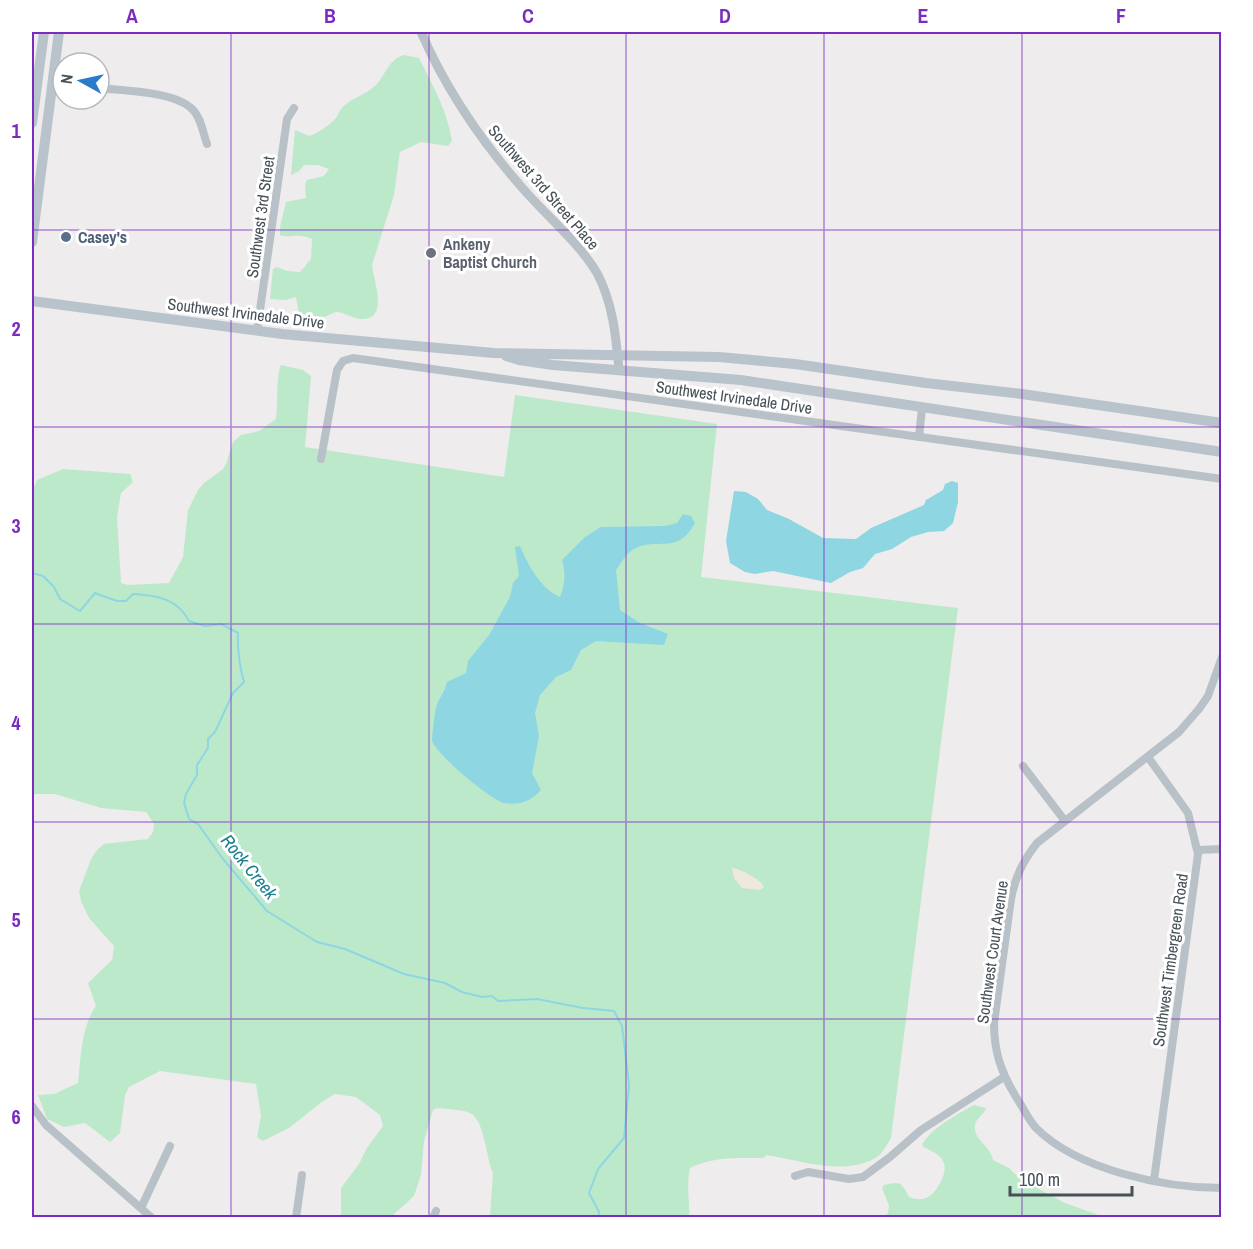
<svg xmlns="http://www.w3.org/2000/svg" width="1253" height="1249" viewBox="0 0 1253 1249" font-family="'Archivo Narrow',sans-serif">
<style>
.green{fill:#bde9cb}
.sand{fill:#efe8dd}
.water{fill:#8ed6e2}
.lines{fill:none;stroke-linecap:round;stroke-linejoin:round}
.stream{stroke:#8ed6e2;stroke-width:2}
.minor{stroke:#b8c1c7;stroke-width:8}
.tertiary{stroke:#b8c1c7;stroke-width:9}
.secondary{stroke:#b9c3cc;stroke-width:10}
.grid{fill:none;stroke:#7b2cbf;stroke-width:1.5;stroke-opacity:0.55}
.service-dot{fill:#5c6f8a;stroke:#fff;stroke-width:2}
.worship-dot{fill:#6b7280;stroke:#fff;stroke-width:2}
.labels{text-anchor:middle;stroke-width:6;stroke-linejoin:round;paint-order:stroke}
.street-label{font-size:16px;fill:#465057;stroke:#fff}
.service-label{font-size:16px;font-weight:bold;fill:#4e5e75;stroke:#fff;text-anchor:start}
.worship-label{font-size:16px;font-weight:bold;fill:#5b616d;stroke:#fff;text-anchor:start}
.water-label{font-size:18px;font-style:italic;fill:#1a7f8f;stroke:#fff}
.neatline{fill:none;stroke:#7b2cbf;stroke-width:2}
.grid-label{font-size:20px;text-anchor:middle;font-weight:bold;fill:#7b2cbf}
</style>
<rect width="100%" height="100%" fill="#eeecec"/>
<g class="green">
<path d="M404 55 419 58C433 86 447 110 452 141L448 146 421 142 400 152 394 195 372 265C373 279 389 317 364 319 354 320 345 312 336 312 335 312 328 315 327 316 317 319 309 317 299 314L296 297 286 300 270 299 273 269 277 267 287 271 300 272 311 259 312 239C298 232 292 239 280 235V227L286 202 306 198 305 186 307 180 324 176 329 169 318 165H304L299 171 291 175 295 130 309 136C318 133 330 125 336 118 338 116 339 111 341 109 350 98 366 95 376 85 386 74 389 59 404 55Z"/>
<path d="M281 365 303 370 311 376 305 447 504 477 515 395 717 424 701 577 958 608 891 1138C887 1144 883 1153 877 1157 845 1177 800 1160 766 1155L764 1158C739 1158 713 1156 690 1168 686 1186 690 1199 689 1217H490L493 1173C486 1159 485 1120 470 1113 461 1109 446 1109 437 1108L433 1110 424 1141 421 1175 414 1196 392 1216 341 1217V1188L359 1164 367 1148 383 1126 380 1115 356 1097 335 1094 323 1101 289 1128 263 1141 257 1137 261 1116 256 1084 160 1071 129 1087 125 1095 120 1133 110 1142 85 1123 64 1127 47 1119 38 1095 54 1094 78 1083C81 1057 81 1027 96 1006L88 983 112 960 114 946 89 918 81 901 79 891 91 859 97 850 104 844 148 839 153 832 154 824 146 812 101 808 55 794H32V492L37 480 63 469 130 474 133 482 121 493 117 517 121 583 128 585 169 583 183 557 188 510 198 490 204 483 223 469 226 464 233 442 241 435 259 431 276 419C278 406 276 375 281 365Z"/>
<path d="M974 1105 986 1108C984 1115 976 1118 975 1125 973 1141 990 1144 993 1160L1009 1168 1020 1179 1065 1203 1104 1217H884L888 1213 889 1206 882 1188 884 1185C901 1181 901 1182 909 1197 925 1203 933 1196 940 1183 951 1163 942 1155 923 1147L922 1144C935 1125 955 1116 974 1105Z"/>
</g>
<path class="sand" d="M732 868C741 869 761 880 764 887L760 890 742 888 734 878Z"/>
<g class="water">
<path d="M952 481 958 483V502L953 523 944 531 928 532 911 537 892 549 875 554 863 568 850 572 831 583 773 571 755 574 745 572 730 563 726 541 734 491 746 492 758 499 767 510 789 519 823 538 856 539 871 528 924 505 926 500 943 490 945 484Z"/>
<path d="M683 514 691 516 695 523C676 558 655 534 631 551 625 555 620 565 616 570L620 610 640 623 668 634 664 645 596 641 581 650 571 670 556 677 540 695 535 713 539 736 532 773 541 790C531 801 519 806 504 803 492 801 433 752 432 740 432 737 435 711 436 708 438 699 445 692 447 682L466 673 468 661 489 635 510 597 513 583 519 576 515 547 520 546C528 565 541 589 560 597 565 585 566 573 562 560L585 537 601 527 665 526 677 523Z"/>
</g>
<g class="lines">
<path class="stream" d="M32 573 43 576 54 587 60 599 80 611 95 593 117 601H126L133 594C156 595 178 599 189 621L205 626 221 624 238 633C237 646 240 669 244 682L233 693 215 732 208 739V748L197 765V775L186 794 184 803 189 819 198 824 223 859 267 911 317 942 345 949 404 974 445 983 462 992 482 997 492 996 498 1001 537 999 583 1008 614 1011 622 1026 629 1085 624 1138 598 1169 589 1193 599 1212 598 1218"/>
<g class="minor">
<path d="M52 81 63 83"/>
<path d="M99 88C123 91 176 91 193 110 201 118 203 133 207 144"/>
<path d="M257 331 287 119 294 108"/>
<path d="M919 437 922 408"/>
<path d="M321 459 337 370 343 361 353 358 1222 479"/>
<path d="M1222 657 1208 696 1199 709 1179 732 1037 843C1023 861 1015 877 1011 899L994 1023C994 1052 1001 1072 1016 1097 1023 1107 1028 1119 1036 1128 1078 1170 1164 1188 1222 1188"/>
<path d="M1148 757 1188 813 1198 854 1154 1180"/>
<path d="M1023 766 1065 821"/>
<path d="M1198 850 1222 849"/>
<path d="M32 1106 46 1125 152 1218"/>
<path d="M795 1176 808 1172 849 1179 863 1177 890 1157 921 1130 1004 1077"/>
<path d="M141 1208 170 1146"/>
<path d="M296 1218 302 1175"/>
<path d="M433 1218 436 1211"/>
</g>
<path class="tertiary" d="M421 32C445 87 479 138 519 184 543 213 578 241 597 273 613 303 616 337 619 370"/>
<g class="secondary">
<path d="M32 123 44 32"/>
<path d="M32 242 59 32"/>
<path d="M32 301 282 334 494 353 719 357 795 364 926 383 1022 394 1222 423"/>
<path d="M506 356 519 360 553 365 741 380 1222 452"/>
</g>
</g>
<path class="grid" d="M231 32V1218M429 32V1218M626 32V1218M824 32V1218M1022 32V1218M32 230H1222M32 427H1222M32 624H1222M32 822H1222M32 1019H1222"/>
<circle class="service-dot" cx="66" cy="237" r="6"/>
<circle class="worship-dot" cx="431" cy="253" r="6"/>
<g class="labels">
<g class="street-label">
<text transform="translate(544 187) rotate(49)" y="6">Southwest 3rd Street Place</text>
<text transform="translate(260 217) rotate(-82)" y="6">Southwest 3rd Street</text>
<text transform="translate(246 313) rotate(7)" y="6">Southwest Irvinedale Drive</text>
<text transform="translate(734 397) rotate(8)" y="6">Southwest Irvinedale Drive</text>
<text transform="translate(992 952) rotate(-82)" y="6">Southwest Court Avenue</text>
<text transform="translate(1170 960) rotate(-82)" y="6">Southwest Timbergreen Road</text>
</g>
<g class="service-label">
<text x="78" y="243">Casey's</text>
</g>
<g class="worship-label">
<text x="443" y="250">Ankeny<tspan x="443" dy="18">Baptist Church</tspan></text>
</g>
<g class="water-label">
<text transform="translate(249 867) rotate(51)" y="6">Rock Creek</text>
</g>
</g>
<rect width="1253" height="1249" fill="none" stroke="#ffffff" stroke-width="66"/>
<g transform="translate(81 81) rotate(278)"><circle r="28" fill="#ffffff" stroke="#b5b9bc" stroke-width="1.5"/>
<path d="M0-4.5L10 22L0 15L-10 22Z" fill="#2a7bca"/>
<text y="-9" font-size="16" font-weight="bold" text-anchor="middle" fill="#465057">N</text>
</g>
<path d="M1010 1186v9h122v-9" fill="none" stroke="#465057" stroke-width="3"/>
<text x="1019" y="1186" font-size="18" fill="#465057" stroke="#ffffff" stroke-width="4.5" paint-order="stroke">100 m</text>
<rect x="33" y="33" width="1187" height="1183" class="neatline"/>
<g class="grid-label">
<text x="132" y="23">A</text>
<text x="330" y="23">B</text>
<text x="528" y="23">C</text>
<text x="725" y="23">D</text>
<text x="923" y="23">E</text>
<text x="1121" y="23">F</text>
<text x="16" y="138">1</text>
<text x="16" y="336">2</text>
<text x="16" y="533">3</text>
<text x="16" y="730">4</text>
<text x="16" y="927">5</text>
<text x="16" y="1124">6</text>
</g>
</svg>
